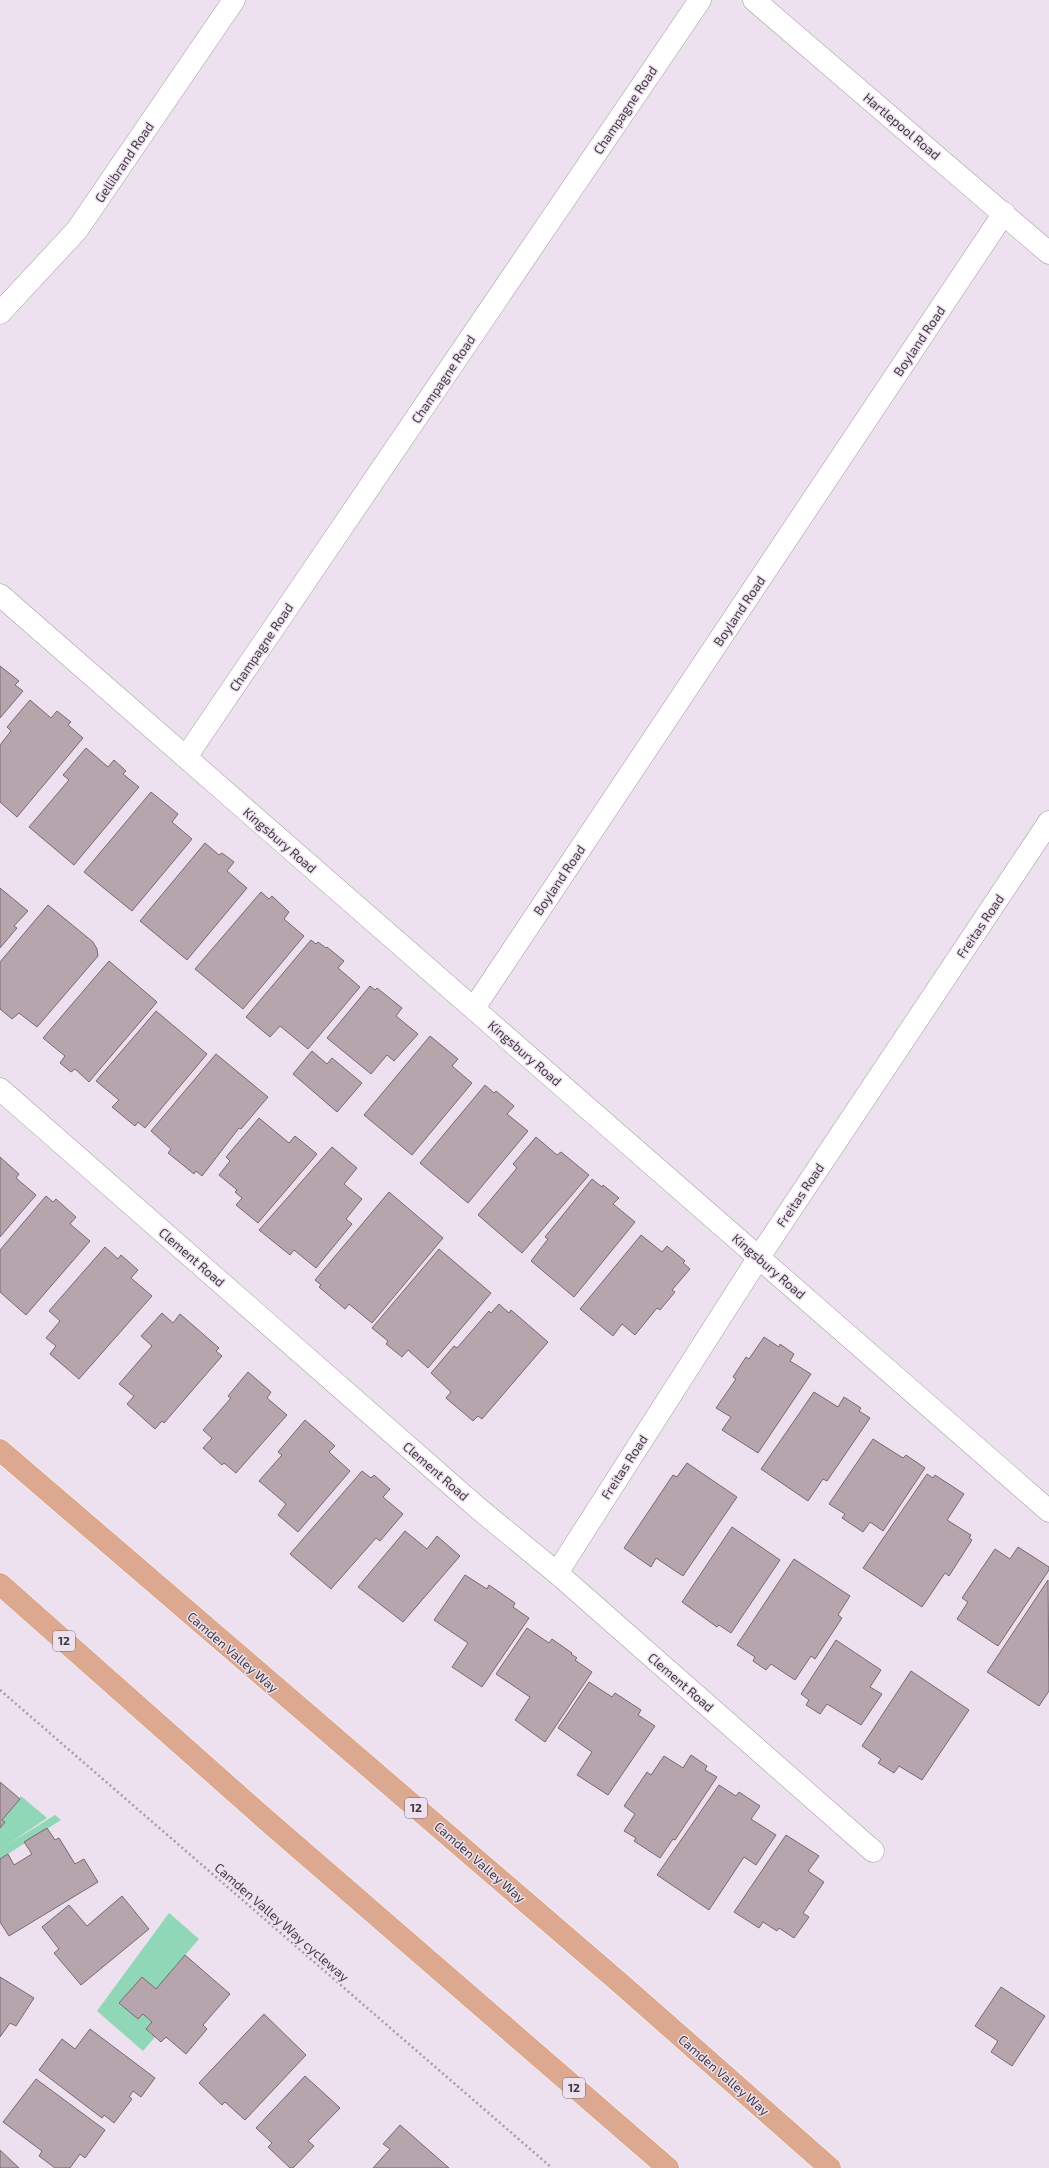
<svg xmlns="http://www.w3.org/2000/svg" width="1049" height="2168" viewBox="0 0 1049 2168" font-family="'Exo 2',sans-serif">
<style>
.green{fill:#90d7b7}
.building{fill:#b6a5ad;stroke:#796970}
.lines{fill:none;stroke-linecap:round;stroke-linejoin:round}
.minor-casing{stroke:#a79ba8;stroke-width:23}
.major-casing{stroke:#fff;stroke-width:23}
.path{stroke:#a49aa5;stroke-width:2.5;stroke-dasharray:2 3;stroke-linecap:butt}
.minor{stroke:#fff;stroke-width:22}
.major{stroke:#dca88f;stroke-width:22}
.labels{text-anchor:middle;stroke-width:3;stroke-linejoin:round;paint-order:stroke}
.shield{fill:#ede0ef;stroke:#746c74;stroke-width:1}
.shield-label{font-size:12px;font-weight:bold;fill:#403b40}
.street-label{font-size:13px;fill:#403b40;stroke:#ede0ef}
</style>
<rect width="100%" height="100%" fill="#ede0ef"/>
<g class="green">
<path d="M21 1796 47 1818 7 1845 55 1815 61 1820 0 1859V1828L5 1822 2 1820Z"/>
<path d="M169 1913 199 1939 156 1989 141 1978 119 2003 138 2019 143 2014 152 2022 146 2029 155 2037 143 2051 97 2011Z"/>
</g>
<g class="building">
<path d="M0 666 19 681 15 685 23 691 0 718Z"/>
<path d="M30 700 51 718 57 711 71 722 68 725 83 738 17 817 0 802V745L11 731 7 727Z"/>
<path d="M86 748 108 767 114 760 126 771 123 774 139 787 74 865 29 827 69 780 63 775Z"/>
<path d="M151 792 178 814 172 822 192 839 132 911 84 872Z"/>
<path d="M205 843 219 855 222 853 234 862 227 871 247 888 187 960 140 921Z"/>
<path d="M0 888 28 911 14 926 17 928 0 948Z"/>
<path d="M261 892 269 899 272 896 289 912 284 919 304 936 243 1009 195 969Z"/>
<path d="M48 905 93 942 97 949 98 956 37 1027 19 1013 12 1019 0 1009V962Z"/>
<path d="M311 940 316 944 318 942 326 948 327 947 344 961 338 968 360 987 308 1049 280 1026 270 1037 246 1017Z"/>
<path d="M109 961 157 1002 89 1082 75 1069 71 1072 60 1063 65 1056 43 1038Z"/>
<path d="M370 986 375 990 377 988 402 1008 396 1016 418 1034 394 1061 387 1055 371 1074 327 1038Z"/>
<path d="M156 1011 207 1054 145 1128 138 1122 135 1126 112 1107 119 1100 96 1081Z"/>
<path d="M430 1036 458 1059 452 1066 472 1083 412 1155 364 1115Z"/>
<path d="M312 1051 327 1064 332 1058 362 1083 337 1112 293 1074Z"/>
<path d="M216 1054 268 1097 241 1129 239 1128 202 1176 196 1171 194 1174 168 1153 171 1149 151 1131Z"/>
<path d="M485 1085 494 1093 496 1091 514 1106 507 1114 528 1131 468 1203 420 1163Z"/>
<path d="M259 1118 289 1143 295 1136 317 1154 258 1223 236 1205 242 1198 235 1192 237 1190 219 1175 230 1161 226 1157Z"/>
<path d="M536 1137 557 1155 561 1152 589 1175 522 1253 478 1215 517 1168 513 1164Z"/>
<path d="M332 1147 357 1168 344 1184 362 1199 346 1219 352 1224 316 1268 294 1250 290 1255 259 1230Z"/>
<path d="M0 1157 19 1174 16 1178 36 1195 0 1237Z"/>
<path d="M592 1179 602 1187 603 1185 619 1198 613 1204 635 1222 574 1297 531 1261 548 1239 545 1237Z"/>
<path d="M389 1192 443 1238 372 1323 349 1304 345 1309 319 1287 321 1285 315 1280Z"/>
<path d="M46 1196 53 1202 56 1199 76 1217 70 1224 90 1241 26 1315 0 1292V1250Z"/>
<path d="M641 1235 662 1252 667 1246 685 1261 683 1263 690 1269 672 1290 675 1292 660 1310 657 1308 635 1335 622 1324 613 1336 580 1309Z"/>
<path d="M105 1247 118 1259 121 1255 138 1270 131 1278 152 1296 79 1379 50 1354 56 1346 46 1338 60 1321 49 1311Z"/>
<path d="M439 1249 491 1293 428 1368 408 1350 402 1357 386 1344 388 1341 372 1328Z"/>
<path d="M499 1304 509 1313 511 1310 548 1342 482 1419 478 1416 473 1421 446 1398 451 1392 431 1373 454 1346 457 1348 489 1311 491 1313Z"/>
<path d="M162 1313 173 1323 180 1314 219 1348 216 1351 222 1356 164 1423 162 1421 155 1429 127 1404 134 1396 119 1384 152 1346 141 1336Z"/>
<path d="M764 1337 779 1347 780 1344 794 1354 790 1361 811 1374 758 1453 722 1430 731 1417 716 1408 736 1379 733 1377 746 1357 749 1359Z"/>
<path d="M248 1372 271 1392 267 1398 287 1415 236 1473 224 1463 222 1465 203 1448 212 1438 203 1430 231 1398 228 1396Z"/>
<path d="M814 1392 838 1407 844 1397 861 1408 859 1411 870 1418 827 1481 823 1479 808 1501 761 1469Z"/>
<path d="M305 1420 335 1446 329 1452 350 1471 298 1532 278 1515 286 1504 259 1481 282 1455 278 1452Z"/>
<path d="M873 1439 903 1458 906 1455 925 1468 883 1531 870 1522 863 1532 842 1518 845 1514 829 1504Z"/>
<path d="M687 1463 737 1497 683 1576 656 1558 651 1567 624 1548 673 1475 677 1477Z"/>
<path d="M362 1471 371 1478 374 1475 390 1489 383 1497 403 1514 380 1541 376 1538 331 1589 290 1554Z"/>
<path d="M927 1474 933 1478 935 1475 964 1494 947 1520 971 1535 969 1538 972 1540 949 1576 945 1573 922 1607 863 1568Z"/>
<path d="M732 1527 780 1560 731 1633 719 1625 717 1627 682 1602Z"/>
<path d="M405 1531 427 1549 437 1536 460 1556 403 1622 358 1587Z"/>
<path d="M1018 1547 1049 1567V1570L998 1646 957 1619 968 1602 962 1598 995 1549 1010 1559Z"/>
<path d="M794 1559 850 1596 838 1615 842 1618 815 1659 811 1656 795 1680 771 1664 766 1670 753 1661 755 1657 737 1645Z"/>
<path d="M465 1575 487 1589 489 1585 515 1603 513 1607 529 1618 482 1687 452 1667 468 1643 434 1620Z"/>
<path d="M1048 1580 1049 1691 1039 1706 987 1672Z"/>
<path d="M527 1628 549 1643 552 1639 572 1653 571 1654 577 1658 575 1660 592 1672 545 1742 515 1720 530 1697 496 1674Z"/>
<path d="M836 1640 881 1670 870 1687 882 1694 861 1725 827 1704 820 1714 806 1705 809 1700 801 1694Z"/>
<path d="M911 1671 969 1710 922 1780 899 1766 894 1773 878 1763 881 1759 862 1746Z"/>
<path d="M589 1682 612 1697 615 1693 641 1710 638 1715 655 1726 608 1795 577 1775 592 1752 558 1728Z"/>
<path d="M691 1755 707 1766 705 1770 717 1777 675 1840 673 1839 660 1858 634 1841 636 1838 624 1831 635 1814 624 1806 647 1772 651 1775 664 1756 683 1768Z"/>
<path d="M0 1782 20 1799 2 1820 5 1822 0 1828Z"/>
<path d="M719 1785 736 1796 739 1792 760 1806 751 1819 776 1835 756 1865 744 1857 709 1910 657 1875Z"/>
<path d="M47 1828 55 1840 59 1838 75 1864 84 1859 98 1882 9 1936 0 1922V1859L8 1854 14 1865 32 1854 24 1842Z"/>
<path d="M786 1835 819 1856 808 1871 824 1882 803 1913 809 1917 794 1938 779 1928 777 1931 763 1922 759 1928 734 1912Z"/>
<path d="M122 1896 149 1929 81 1985 54 1953 59 1949 42 1927 69 1905 87 1926Z"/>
<path d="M185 1955 230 1994 203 2025 207 2029 186 2054 166 2037 161 2042 146 2029 152 2022 143 2014 138 2019 119 2003 142 1977 156 1989Z"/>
<path d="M0 1977 34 1998 16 2026 10 2023 0 2037Z"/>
<path d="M1001 1987 1045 2016 1012 2066 991 2052 998 2041 975 2026Z"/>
<path d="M264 2014 306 2055 245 2120 225 2102 222 2105 199 2083Z"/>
<path d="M90 2029 155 2078 141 2097 133 2091 129 2097 132 2099 114 2123 104 2115 102 2118 39 2070 62 2039 75 2049Z"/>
<path d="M305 2076 340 2108 308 2141 314 2146 293 2168H290L268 2147 272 2143 256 2128Z"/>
<path d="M36 2079 105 2130 85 2158 80 2154 70 2168H55L39 2156 42 2151 3 2122Z"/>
<path d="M400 2125 449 2168H373L390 2149 383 2144Z"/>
<path d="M0 2150 19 2168H0Z"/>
</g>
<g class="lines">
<defs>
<g id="minor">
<path d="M754 0 1049 253"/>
<path d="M0 313 77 230 234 0"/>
<path d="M0 595 1049 1511"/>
<path d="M186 757 700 0"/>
<path d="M474 1008 1004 213"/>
<path d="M0 1089 479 1509 557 1573 873 1851"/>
<path d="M557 1573 759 1257 1049 822"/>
</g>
<g id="major">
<path d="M0 1450 620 1983 830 2168"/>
<path d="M0 1584 264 1818 668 2168"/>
</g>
</defs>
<use href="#minor" class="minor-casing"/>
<use href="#major" class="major-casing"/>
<path class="path" d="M0 1690 552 2168"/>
<use href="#minor" class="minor"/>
<use href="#major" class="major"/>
</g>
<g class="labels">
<g class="shield">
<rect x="53" y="1631" width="22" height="20" rx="3"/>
<rect x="405" y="1798" width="22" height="20" rx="3"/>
<rect x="563" y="2078" width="22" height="20" rx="3"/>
</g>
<g class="shield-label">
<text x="64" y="1645">12</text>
<text x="416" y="1812">12</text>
<text x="574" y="2092">12</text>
</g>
<g class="street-label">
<text transform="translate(625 110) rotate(-56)" y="5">Champagne Road</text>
<text transform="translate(902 126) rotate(40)" y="5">Hartlepool Road</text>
<text transform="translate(124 162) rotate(-56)" y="5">Gellibrand Road</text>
<text transform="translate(919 341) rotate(-56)" y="5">Boyland Road</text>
<text transform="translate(443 379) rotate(-56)" y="5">Champagne Road</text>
<text transform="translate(739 611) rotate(-56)" y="5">Boyland Road</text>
<text transform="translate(261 647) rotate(-56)" y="5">Champagne Road</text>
<text transform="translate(280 840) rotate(41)" y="5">Kingsbury Road</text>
<text transform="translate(559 880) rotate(-56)" y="5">Boyland Road</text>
<text transform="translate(980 926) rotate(-56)" y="5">Freitas Road</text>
<text transform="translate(525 1053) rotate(41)" y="5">Kingsbury Road</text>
<text transform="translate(800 1195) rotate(-56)" y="5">Freitas Road</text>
<text transform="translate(192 1257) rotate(41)" y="5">Clement Road</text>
<text transform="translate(769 1266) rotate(41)" y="5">Kingsbury Road</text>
<text transform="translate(624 1467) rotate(-57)" y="5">Freitas Road</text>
<text transform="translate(436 1471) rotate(41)" y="5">Clement Road</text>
<text transform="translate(233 1652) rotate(41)" y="5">Camden Valley Way</text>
<text transform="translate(681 1682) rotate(41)" y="5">Clement Road</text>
<text transform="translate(480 1862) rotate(41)" y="5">Camden Valley Way</text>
<text transform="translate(282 1922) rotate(41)" y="5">Camden Valley Way cycleway</text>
<text transform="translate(724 2075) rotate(41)" y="5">Camden Valley Way</text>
</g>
</g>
</svg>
